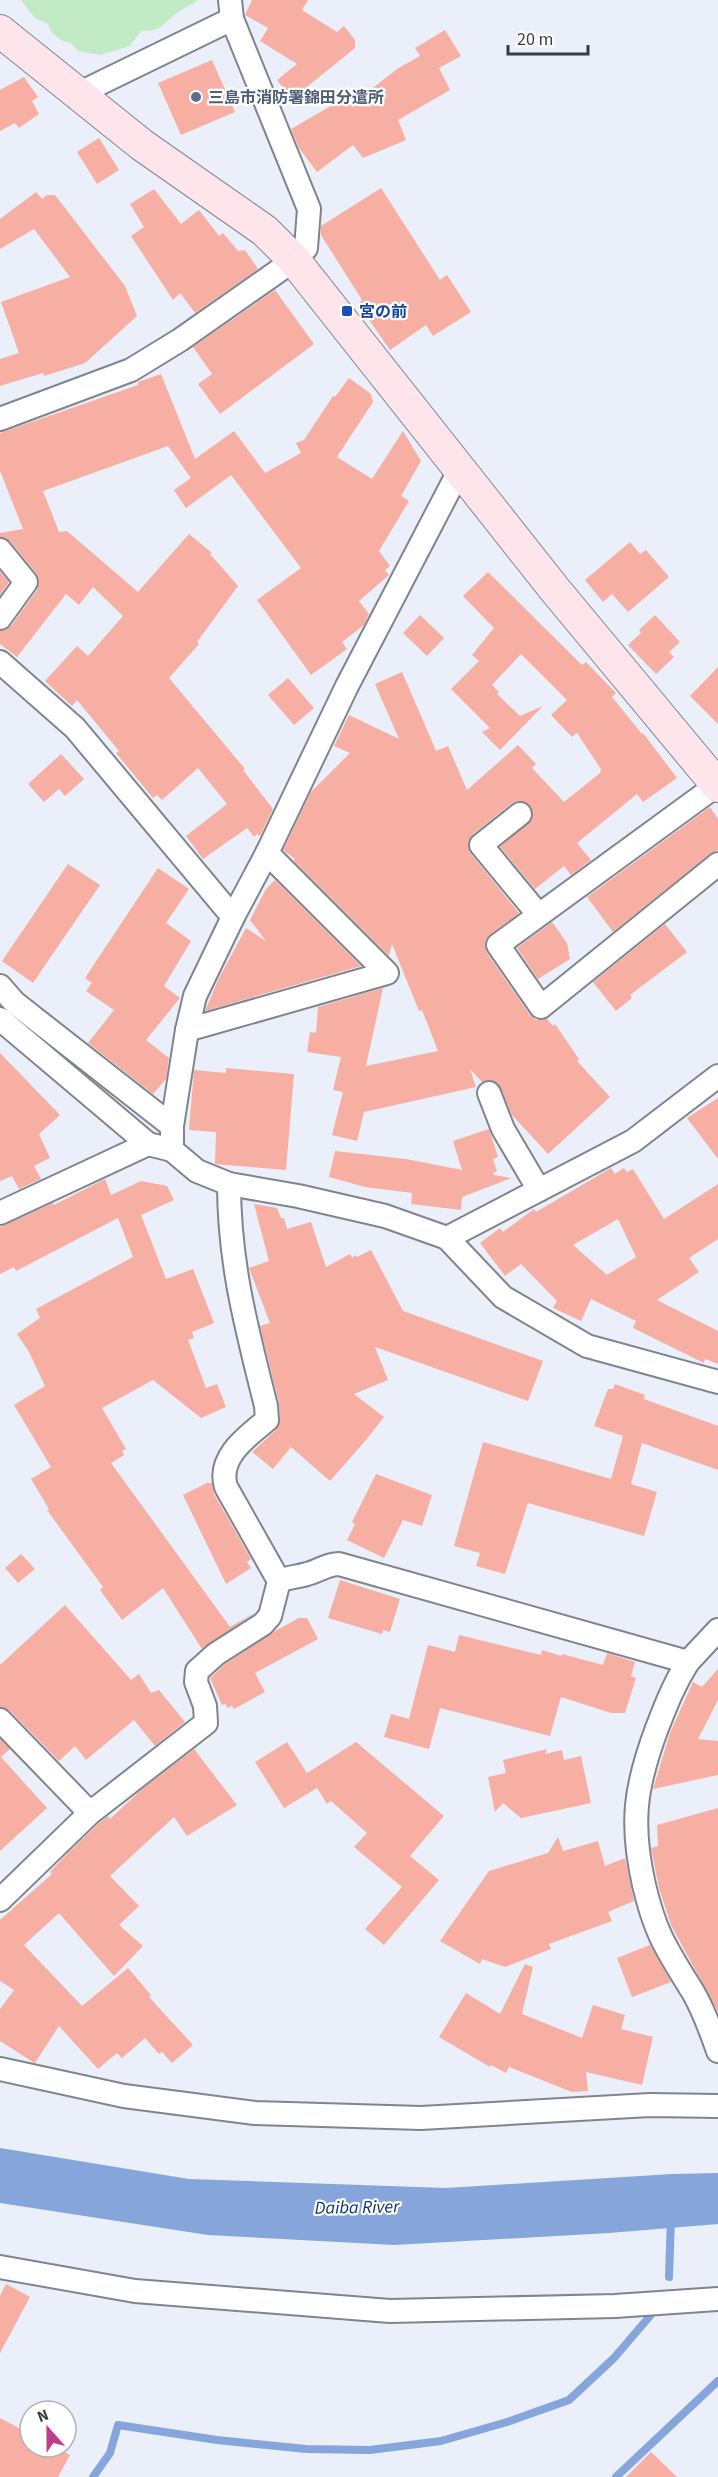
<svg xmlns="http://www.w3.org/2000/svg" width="718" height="2477" viewBox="0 0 718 2477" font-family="'Source Sans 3','Noto Sans JP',sans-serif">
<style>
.green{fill:#c2eac4}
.water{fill:#85a5db}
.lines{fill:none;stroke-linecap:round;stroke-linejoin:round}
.stream{stroke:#85a5db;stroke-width:8}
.building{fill:#f7afa4;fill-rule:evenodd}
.street-casing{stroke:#7f848d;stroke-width:26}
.secondary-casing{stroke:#7f848d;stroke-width:34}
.street{stroke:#fff;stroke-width:22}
.secondary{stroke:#fee5ec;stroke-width:32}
.service-dot{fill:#5c6f8a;stroke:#fff;stroke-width:2}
.transit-dot{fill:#1a4fb4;stroke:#fff;stroke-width:2}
.labels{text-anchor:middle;stroke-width:4.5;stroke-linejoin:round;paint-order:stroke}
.service-label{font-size:16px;font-weight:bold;fill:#4e5e75;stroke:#fff;text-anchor:start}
.transit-label{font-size:16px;font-weight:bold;fill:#164399;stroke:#fff;text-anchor:start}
.water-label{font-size:18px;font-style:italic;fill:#0a2f6d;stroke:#fff}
</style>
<rect width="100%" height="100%" fill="#eaeffa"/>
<path class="green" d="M21 0H198C190 6 179 10 172 17 162 26 157 32 141 31L130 46 100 55 78 51 71 43 61 40 51 32 48 24 35 18Z"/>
<path class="water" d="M0 2148 189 2179 446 2188 672 2174 718 2173V2224L609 2233 394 2245 208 2235 0 2203Z"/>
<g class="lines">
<g class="stream">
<path d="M669 2277 671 2217"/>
<path d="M93 2477 110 2453 118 2425 217 2440 306 2449 370 2450 441 2441 507 2422 569 2400 614 2358 650 2316"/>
<path d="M616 2477 718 2381"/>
</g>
</g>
<g class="building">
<path d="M252 0H308L302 10 337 32 344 26 355 40V48L292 99 277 80 297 64 260 41 268 28 245 15Z"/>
<path d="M445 30 461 56 439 68 450 90 398 120 406 140 363 158 353 145 317 172 299 148 291 129 355 92 360 98 397 69 420 56 415 48Z"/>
<path d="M212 60 235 112 181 135 158 83Z"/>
<path d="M24 77 38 97 32 101 39 114 19 128 15 123 0 131V90Z"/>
<path d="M99 138 119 170 97 184 77 152Z"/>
<path d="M381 188 440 280 447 275 471 312 433 336 426 325 390 350 358 304 362 300 321 235V226Z"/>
<path d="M154 189 181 224 199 210 219 236 223 233 238 251 245 250 258 269 195 313 180 293 173 300 131 236 144 227 130 204Z"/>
<path d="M36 192 42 199 47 195H55L125 286 137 316 85 363 44 376 43 373 0 386V359L19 353 1 302 70 277 34 229 0 249V219Z"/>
<path d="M275 290 314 344 220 414 198 384 212 374 193 347Z"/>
<path d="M161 374 195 459 234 431 265 473 301 453 296 443 304 440 333 396 335 397 349 378 371 394 373 402 337 457 372 479 403 431 421 461 401 496 409 501 379 551 390 566 385 570 389 575 359 601 369 614 364 625 342 642 347 649 311 675 257 600 301 568 231 475 186 508 174 490 191 478 168 446 43 491 59 532 67 531 138 592 189 534 212 553 210 554 238 586 197 642 199 644 169 678 245 769 243 770 273 809 260 836 257 834 254 837 247 828 203 859 186 836 227 804 198 768 162 800 157 795 153 798 116 753 119 751 77 700 72 706 45 681 77 646 88 656 123 616 93 587 79 605 66 594 17 657 0 644V631L11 626 37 590 39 582 36 573 10 541 0 537V533L23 529 0 471V433L138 385V382Z"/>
<path d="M630 542 640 554 646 550 669 577 628 612 612 594 603 602 585 580Z"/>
<path d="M0 571 9 582 0 595Z"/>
<path d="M488 572 582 665 586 662 616 693 612 697 642 734 643 733 677 778 643 802 637 794 577 843 591 860 571 875 564 866 535 889 500 847 532 819 533 811 525 802 519 801 512 803 473 834 468 841 471 854 519 913 486 939 485 946 487 953 530 1015 536 1020 547 1019 553 1026 555 1024 579 1059 577 1061 610 1097 548 1154 512 1115 498 1083 490 1080 482 1082 470 1069 476 1087 364 1112 357 1141 332 1135 343 1092 333 1090 341 1057 307 1052 310 1032 316 1033 318 1007 383 988 366 1066 438 1051 422 1010 419 1011 392 944 389 956 294 861 295 859 283 850 311 792 350 753 334 746 349 715 399 739 375 684 402 672 434 746 436 751 448 746 467 790 518 745 536 764 532 768 564 802 600 773 601 769 577 733 572 737 551 715 567 700 521 654 492 685 499 692 497 694 520 716 543 706 500 750 482 732 490 728 451 689 479 661 472 655 494 628 463 596Z"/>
<path d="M420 615 444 638 427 656 403 633Z"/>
<path d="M655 615 680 642 669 652 674 657 656 674 628 645 641 633 639 630Z"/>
<path d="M718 667V724L690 696Z"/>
<path d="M288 678 314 708 294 725 268 695Z"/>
<path d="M61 754 84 779 65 796 59 789 44 802 28 784Z"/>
<path d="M710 807 718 819V850L710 854 613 932 587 897Z"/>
<path d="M68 864 100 885 33 983 2 961Z"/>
<path d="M158 868 189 889 166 923 191 941 164 986 180 998 146 1040 169 1058 166 1079 153 1094 88 1043 114 1010 86 991 92 983 85 978Z"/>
<path d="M275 880 361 966 205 1011 218 980 246 928 266 941 250 920 266 889Z"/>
<path d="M552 922 567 943 570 959 538 979 517 948Z"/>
<path d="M665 924 687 952 630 995 632 998 616 1011 593 982Z"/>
<path d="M0 1053 60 1115 39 1134 50 1158 34 1166 41 1179 19 1189 12 1176 0 1181Z"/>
<path d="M226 1068 294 1074 286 1170 215 1164 216 1132 189 1130 194 1070 226 1073Z"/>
<path d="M718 1098V1159L687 1118Z"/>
<path d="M489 1129 498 1157 493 1159 497 1171 493 1173 494 1175 511 1178 462 1197 461 1210 411 1204 412 1193 365 1187 329 1177 335 1151 406 1159 462 1170 453 1141Z"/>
<path d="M611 1168 615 1174 624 1168 627 1172 633 1169 664 1219 718 1184V1239L689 1258 699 1272 657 1300 718 1331V1364L705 1359 704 1363 633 1328 636 1321 591 1299 581 1321 553 1308 557 1301 521 1264 505 1276 480 1243 500 1228 503 1232 534 1209 536 1212ZM618 1219 636 1257 607 1275 573 1245Z"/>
<path d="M105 1179 111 1195 141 1181 167 1186 174 1200 141 1215 166 1279 193 1269 214 1323 192 1332 194 1338 188 1340 206 1388 217 1384 226 1407 201 1418 153 1380 102 1408 126 1449 122 1451 124 1455 111 1463 230 1627 256 1612 202 1649 163 1588 122 1620 100 1590 103 1587 47 1510 49 1509 31 1479 51 1467 14 1405 45 1386 29 1352 17 1334 40 1318 36 1309 133 1257 118 1218 16 1271 14 1267 0 1274V1227L53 1203 54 1205Z"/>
<path d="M254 1204 277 1208 281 1218H284L287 1229 311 1222 326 1267 350 1254 352 1258 356 1255 357 1257 371 1250 403 1311 543 1361 528 1401 375 1347 388 1380 354 1394 384 1417 366 1440 330 1481 291 1447 273 1469 252 1452 276 1430 280 1419 279 1403 260 1326 270 1323 249 1268 269 1261Z"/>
<path d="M615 1384 645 1395 644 1399 718 1426V1470L642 1443 631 1484 657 1492 644 1536 528 1503 505 1574 476 1566 480 1553 454 1546 483 1442 611 1479 623 1436 594 1426 608 1389H613Z"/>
<path d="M376 1474 432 1495 422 1526 403 1520 384 1558 347 1540 355 1524 352 1522Z"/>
<path d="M207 1483H212L214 1494 251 1559 247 1562 251 1568 226 1584 183 1495Z"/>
<path d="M21 1554 35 1569 18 1583 5 1568Z"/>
<path d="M340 1580 400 1599 390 1632 383 1630 382 1634 328 1618Z"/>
<path d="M65 1605 131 1680 139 1674 151 1693 159 1690 185 1722 155 1746 134 1720 86 1760 75 1746 59 1761 10 1711 0 1707V1665Z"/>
<path d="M299 1618H307L318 1639 255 1673 265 1692 234 1709 232 1706 228 1708 225 1704 222 1705 210 1678 224 1665 275 1631Z"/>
<path d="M459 1635 541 1655 542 1650 561 1656 562 1654 603 1665 607 1653 635 1662 631 1676 636 1678 625 1713H611L561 1697 550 1736 440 1708 429 1749 384 1737 391 1714 409 1719 428 1645 455 1652Z"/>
<path d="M718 1669V1700L698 1739 718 1741V1775L653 1789 670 1733 693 1682 702 1687Z"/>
<path d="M0 1739 10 1749 1 1757 47 1808 0 1851Z"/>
<path d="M287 1742 307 1773 356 1742 444 1816 410 1856 439 1880 384 1945 365 1929 402 1887 354 1847 367 1833 331 1801 327 1804 317 1788 284 1808 255 1762Z"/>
<path d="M194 1749 237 1805 187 1836 174 1817 110 1876 139 1906 119 1925 143 1946 114 1976 59 1913 24 1945 82 2006 128 1968 151 1995 149 1997 193 2045 172 2063 162 2052 159 2054 145 2038 122 2058 117 2053 98 2069 59 2026 35 2063 33 2062 0 2041V2009L14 1990 0 1981V1920L52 1874 50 1872 65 1856 99 1823 108 1816 110 1819 141 1790Z"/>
<path d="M547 1749 545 1754 562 1750 564 1760 581 1756 591 1803 521 1818 503 1803 495 1812 488 1777 506 1773 503 1760Z"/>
<path d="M718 1808V2012L671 1925 659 1888 651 1848 658 1846 657 1825Z"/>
<path d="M558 1837 563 1851 598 1841 605 1866 625 1858 634 1901 608 1912 612 1921 549 1944 551 1949 505 1967 482 1959 480 1964 440 1941 489 1871 548 1853Z"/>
<path d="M650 1945 671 1982 632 1997 617 1958Z"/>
<path d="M525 1964 533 1967 522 2014 582 2038 593 2005 625 2015 621 2029 653 2037 642 2085 586 2072 588 2091 572 2092 509 2067 506 2073 491 2065 490 2067 439 2037 466 1993 500 2014Z"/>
<path d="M6 2284 30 2297 0 2353V2296Z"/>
<path d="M0 2418 30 2434V2447H55L70 2455 58 2477H0Z"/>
<path d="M651 2452 677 2477H626Z"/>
</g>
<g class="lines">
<defs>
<g id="street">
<path d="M78 94 232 19"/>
<path d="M0 419 131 370 180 340 294 260 306 248 309 209 232 19 230 0"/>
<path d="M0 550 26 582 0 618"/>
<path d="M0 662 75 728 233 917"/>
<path d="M717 785 498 945 541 1007 718 864"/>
<path d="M520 814 481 845 538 914"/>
<path d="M0 986 15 1003 172 1126"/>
<path d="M0 1019 148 1144 172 1150 197 1171 229 1184 298 1196 385 1216 447 1238 633 1141 718 1076"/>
<path d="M187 1030 387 973 267 853"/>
<path d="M489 1093 503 1129 539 1190"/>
<path d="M172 1150V1126L187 1030 195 996 233 917 267 853 347 686 459 471"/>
<path d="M0 1213 148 1144"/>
<path d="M447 1238 503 1297 587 1346 718 1382"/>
<path d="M279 1581C288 1577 297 1577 307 1574 319 1571 327 1564 339 1564L688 1662C674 1684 666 1705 657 1728 635 1787 630 1823 644 1885 648 1902 653 1920 661 1937 670 1956 682 1974 693 1992 704 2011 711 2031 718 2051"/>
<path d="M688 1662 718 1630"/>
<path d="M0 1720 90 1813"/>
<path d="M0 1900 90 1813 206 1723 205 1706 196 1682 197 1671 216 1654 263 1624 270 1616 279 1581 226 1487C217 1458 246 1437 267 1420L266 1406C247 1330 229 1264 229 1184"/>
<path d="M0 2069 124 2096 255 2113 421 2118 650 2105 718 2106"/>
<path d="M0 2267 135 2291 390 2311 615 2306 718 2299"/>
</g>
<path id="secondary" d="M0 31 142 145 265 231 294 260 556 591 718 786"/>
</defs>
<use href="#street" class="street-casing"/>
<use href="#secondary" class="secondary-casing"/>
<use href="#street" class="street"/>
<use href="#secondary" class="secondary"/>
</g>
<circle class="service-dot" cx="196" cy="97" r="6"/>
<rect class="transit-dot" x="341" y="305" width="12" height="12" rx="3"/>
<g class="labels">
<g class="service-label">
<text x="208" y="103">三島市消防署錦田分遣所</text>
</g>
<g class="transit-label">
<text x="359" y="317">宮の前</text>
</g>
<g class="water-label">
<text transform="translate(357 2207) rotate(-1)" y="6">Daiba River</text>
</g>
</g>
<g transform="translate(48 2429) rotate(339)"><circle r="28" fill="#ffffff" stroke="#b0b1b3" stroke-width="1.5"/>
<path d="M0-4.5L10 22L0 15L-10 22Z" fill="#bb3e8c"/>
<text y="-9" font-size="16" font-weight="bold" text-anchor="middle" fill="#3a3c40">N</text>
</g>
<path d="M508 45v9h80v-9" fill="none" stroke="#3a3c40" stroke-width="3"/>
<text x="517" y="45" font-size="18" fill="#3a3c40" stroke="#ffffff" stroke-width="4.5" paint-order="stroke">20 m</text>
</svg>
